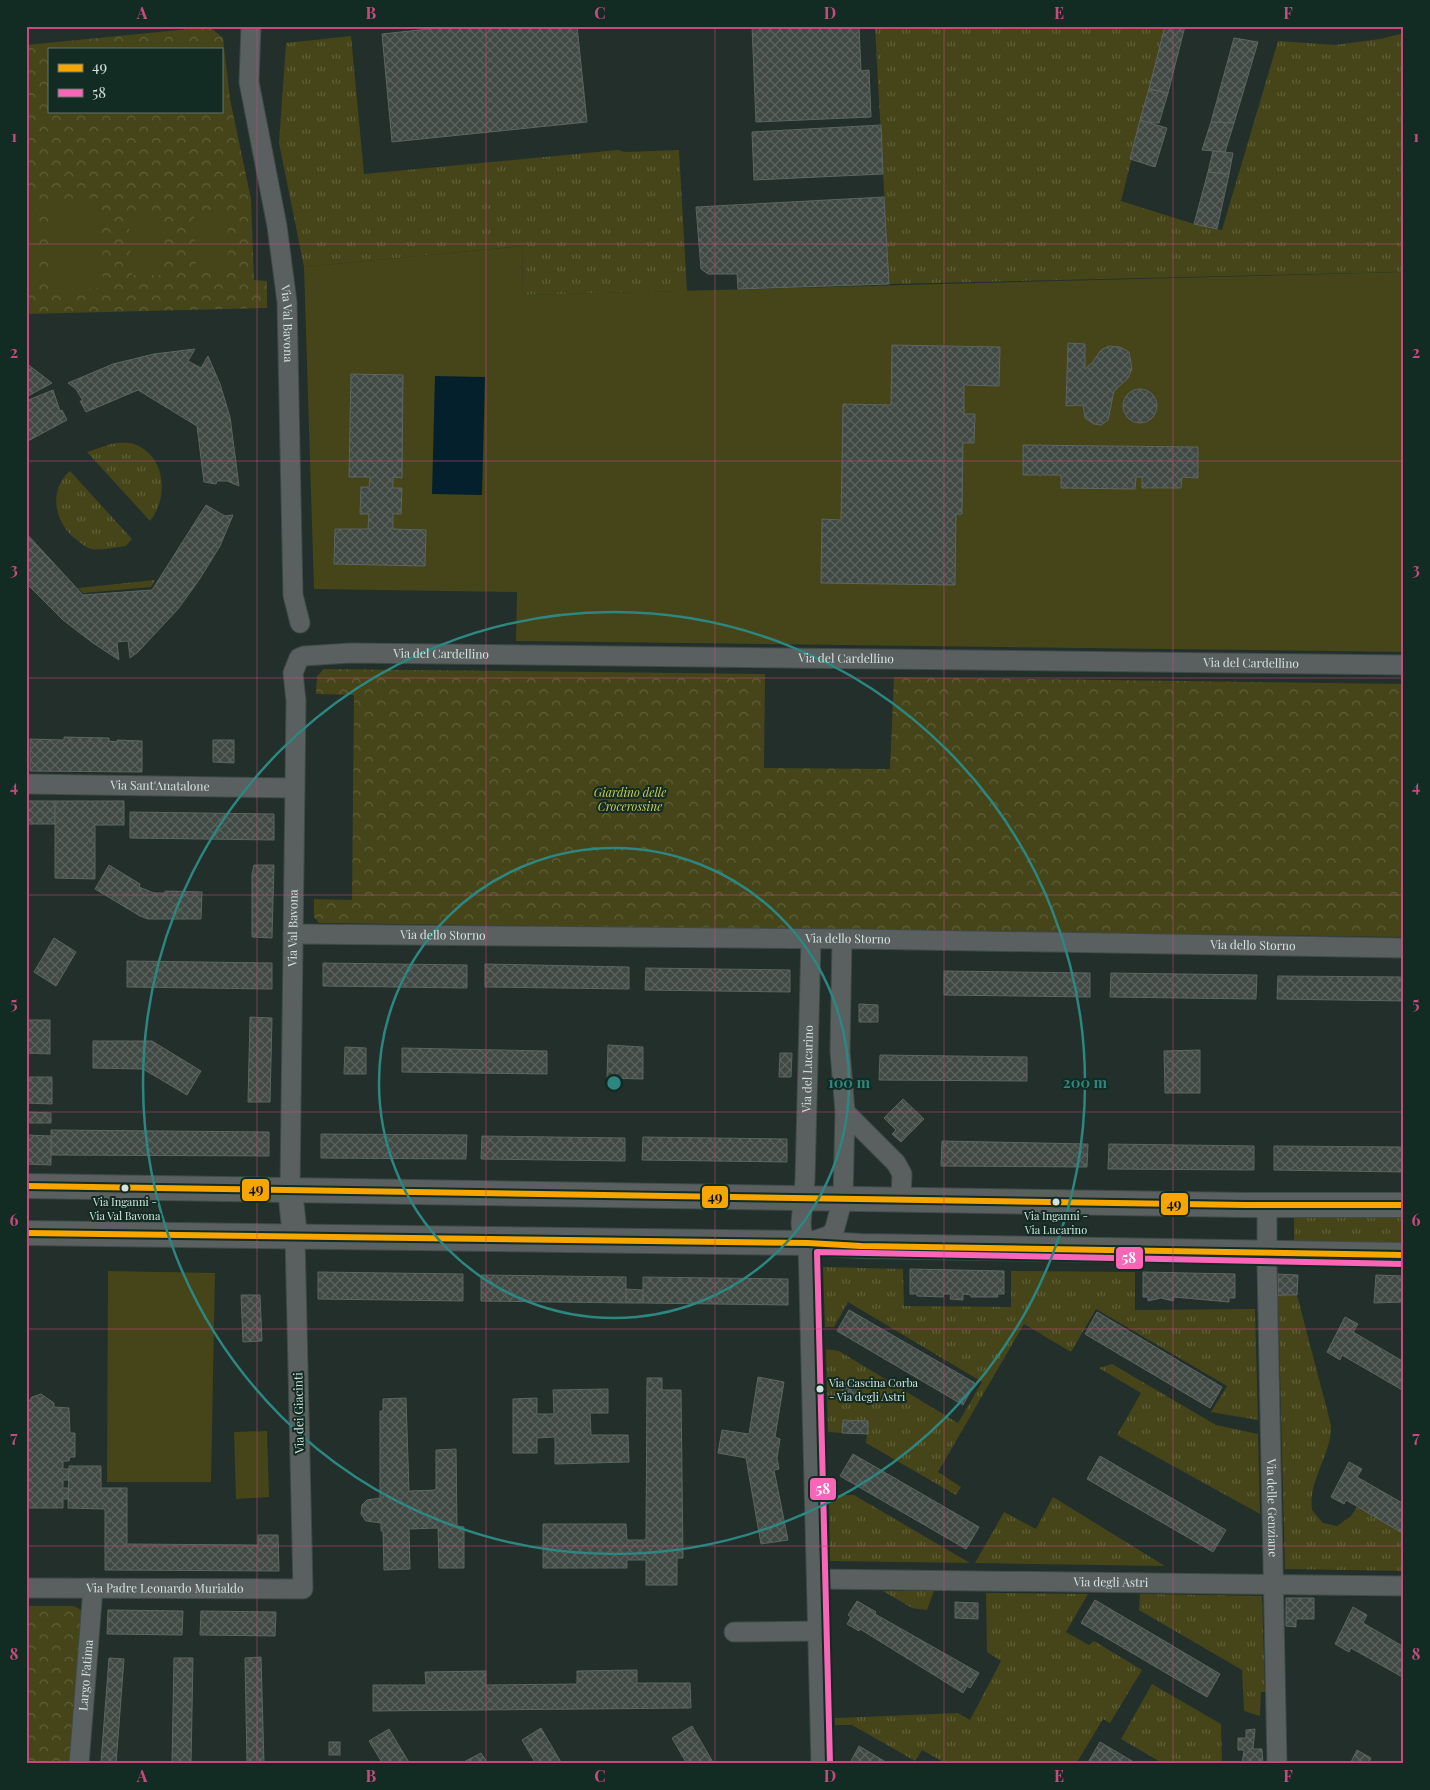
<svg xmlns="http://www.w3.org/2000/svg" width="1430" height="1790" viewBox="0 0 1430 1790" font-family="'Playfair Display',serif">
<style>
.grass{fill:url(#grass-tufts)}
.park{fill:url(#park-crowns);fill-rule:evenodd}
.pitch{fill:#454519}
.water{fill:#05202d}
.building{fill:url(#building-cross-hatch);stroke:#5c6560}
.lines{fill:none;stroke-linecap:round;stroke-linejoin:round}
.minor-casing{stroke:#3f4b47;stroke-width:21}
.tertiary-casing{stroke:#3f4b47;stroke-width:26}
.minor{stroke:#5a5f5f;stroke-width:19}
.tertiary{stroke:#5a5f5f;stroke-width:24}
.bus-1-casing{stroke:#122b23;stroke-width:10}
.bus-2-casing{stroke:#122b23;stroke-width:10}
.bus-1{stroke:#f7a600;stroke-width:6}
.bus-2{stroke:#fa66b7;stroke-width:6}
.grid{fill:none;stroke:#c64b7c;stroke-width:1;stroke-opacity:0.55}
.ring{fill:none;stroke:#2d867f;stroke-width:2.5}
.bus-dot{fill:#d4e3dd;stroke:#122b23;stroke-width:2}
.labels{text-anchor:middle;stroke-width:4;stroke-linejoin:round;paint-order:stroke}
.bus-label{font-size:11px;fill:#d4e3dd;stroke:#122b23}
.street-label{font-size:12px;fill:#d4e3dd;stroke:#122b23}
.park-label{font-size:12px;font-style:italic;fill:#cdcc56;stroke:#122b23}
.centre{fill:#2d867f;stroke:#122b23;stroke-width:2.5}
.ring-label{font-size:15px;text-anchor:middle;font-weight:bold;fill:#2d867f;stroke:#122b23;stroke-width:4;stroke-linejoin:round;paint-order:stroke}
.line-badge{stroke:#122b23;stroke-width:2}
.badge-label{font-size:14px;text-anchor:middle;font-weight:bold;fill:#fff}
.pale-badge-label{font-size:14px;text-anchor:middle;font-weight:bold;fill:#111}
.neatline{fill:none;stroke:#c64b7c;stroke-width:2}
.grid-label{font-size:16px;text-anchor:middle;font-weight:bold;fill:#c64b7c}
</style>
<defs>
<pattern id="grass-tufts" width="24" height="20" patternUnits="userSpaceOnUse" patternTransform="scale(1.25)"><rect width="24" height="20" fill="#454519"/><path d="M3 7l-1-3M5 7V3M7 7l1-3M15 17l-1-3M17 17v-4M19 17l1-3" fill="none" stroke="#5f603a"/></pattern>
<pattern id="park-crowns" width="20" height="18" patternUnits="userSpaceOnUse" patternTransform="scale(1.25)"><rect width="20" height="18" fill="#454519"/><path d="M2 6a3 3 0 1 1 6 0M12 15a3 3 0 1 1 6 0" fill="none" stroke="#5f603a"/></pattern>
<pattern id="building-cross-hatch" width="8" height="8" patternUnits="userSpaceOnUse" patternTransform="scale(1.25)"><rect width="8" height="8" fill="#414944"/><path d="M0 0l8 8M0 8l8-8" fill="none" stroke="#5c635f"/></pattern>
</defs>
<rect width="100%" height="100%" fill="#222f2b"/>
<g class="grass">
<path d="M875 26H1165L1121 201 1194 224 1222 230 1278 41 1335 45 1380 39 1404 33V272L889 284Z"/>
<path d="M351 36 364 174 618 150 625 152 679 150 687 291 522 295 523 246 304 267 279 143 286 43Z"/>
<path d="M111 444C118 443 128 442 134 444 166 456 169 498 150 521L87 452Z"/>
<path d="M70 471 132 539 126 546C116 547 101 551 91 549 87 548 81 543 78 541 55 525 47 491 70 471Z"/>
<path d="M155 580 151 587 83 593 78 588Z"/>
<path d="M1294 1215 1404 1216V1244L1294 1243Z"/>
<path d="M823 1267 903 1269 904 1306 1011 1307V1271L1135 1272V1310L1255 1309 1258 1420 1211 1412 1227 1386 1096 1309 1071 1352 1024 1324 938 1472 961 1487 956 1495 866 1443 868 1421 843 1420 842 1433 828 1432 826 1349 839 1351 958 1423 982 1382 848 1302 834 1327H825Z"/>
<path d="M1278 1295H1297L1331 1425C1332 1455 1308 1479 1312 1510L1323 1523 1337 1526 1351 1516 1357 1507 1404 1534V1571L1285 1569Z"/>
<path d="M1112 1364 1216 1425 1258 1434 1260 1514 1117 1435 1141 1393 1099 1368Z"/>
<path d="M829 1495H854L970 1563 830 1561Z"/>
<path d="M1053 1497 1165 1566 975 1563 1004 1512 1036 1529Z"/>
<path d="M883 1591H934L927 1610 912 1608Z"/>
<path d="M986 1593 1088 1594 1066 1632 1089 1645 1094 1641 1142 1670 1110 1723 1103 1719 1076 1764H947L922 1750 915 1761 852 1725H835V1718L958 1713 970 1720 1001 1661 987 1652Z"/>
<path d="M1140 1594 1262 1596 1265 1692H1261L1260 1716 1244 1711 1242 1670 1139 1610Z"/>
<path d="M1152 1684 1221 1724 1222 1764H1164L1121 1739Z"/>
</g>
<g class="park">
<path d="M210 27 223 38 230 99 251 199 254 280 267 281V308L26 314V45ZM49 49H221V111H49Z"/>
<path d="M324 669 765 674 764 768 890 769 894 677 1404 684V937L319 923 314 917V899L352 900 354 695 316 694 317 676Z"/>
<path d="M26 1606H74L83 1611 71 1764H26Z"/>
</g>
<g class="pitch">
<path d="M101 198 103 288 50 289V199Z"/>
<path d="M35 199 38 288H26V200Z"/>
<path d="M227 211 228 271 196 272 194 212Z"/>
<path d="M160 214 163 275H132L128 215Z"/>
<path d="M523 246 522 295 1404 272V652L516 641 517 592 314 589 304 267Z"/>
<path d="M108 1271 215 1273 211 1482H107Z"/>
<path d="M267 1431 269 1497 236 1499 234 1432Z"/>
</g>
<path class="water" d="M435 376 485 377 482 495 432 494Z"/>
<g class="building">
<path d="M457 26H577L587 122 392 142 382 34Z"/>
<path d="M752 26H859L861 71 869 70 871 117 756 122Z"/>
<path d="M1165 26H1185L1168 93 1149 89Z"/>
<path d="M1234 38 1258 42 1234 123 1211 122Z"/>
<path d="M1149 89 1168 93 1159 123H1148L1140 120Z"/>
<path d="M1140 120 1167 128 1155 167 1130 159Z"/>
<path d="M1211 122 1234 123 1225 152 1202 150Z"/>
<path d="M881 125 883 174 754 180 752 132Z"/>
<path d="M1213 151 1233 153 1229 174 1208 172Z"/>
<path d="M1208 172 1229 174 1217 229 1194 224Z"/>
<path d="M884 197 889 284 738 289 737 274H708L701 269 696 207Z"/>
<path d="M1068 343 1085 344V369L1092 363 1101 350 1109 346 1120 347 1129 352 1132 369 1128 378 1114 391 1108 420 1101 425 1094 424 1085 418 1083 405 1066 406Z"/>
<path d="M892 345 1000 347 999 386 964 385V414H975L974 443H963L962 514H956L955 585 821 583 822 519 841 520 843 404 891 405Z"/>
<path d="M195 349 188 361 201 368 208 356 220 384 230 417 239 486 227 481H217L216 484 204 482 197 426 138 390 86 412 80 401H83L76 389 68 383 113 364 154 354Z"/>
<path d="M26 363 52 383 26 397Z"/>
<path d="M351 374 403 375 402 478 393 477V488H402L401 514H393V529L426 530 425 566 334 564 335 529H368L369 514H360L361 487H369L370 477H349Z"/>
<circle cx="1140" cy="406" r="17"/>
<path d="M53 390 60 411 62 410 67 420 26 442V401Z"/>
<path d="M1023 445 1198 447V478L1182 477 1181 488H1142V477H1136L1135 489 1061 488V475H1023Z"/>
<path d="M206 505 225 516 233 515 220 546 199 580 178 609 138 652 130 658 128 641 117 642 119 660 93 643 63 620 26 583V533L83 595 152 590Z"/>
<path d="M64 737 109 738V741L117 742V740L142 741V772L30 771V739L64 740Z"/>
<path d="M213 740H234V763L213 762Z"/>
<rect x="26" y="801" width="29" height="23"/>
<path d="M55 801H124V825H95V879L55 878Z"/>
<path d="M130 812 274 814V840L130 838Z"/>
<path d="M109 865 140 884 139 887 154 893H165V891L202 892 201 919H148L140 916 95 889Z"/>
<path d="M254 865H274L272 938 252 937V874Z"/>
<path d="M54 938 76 952 56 986 34 972Z"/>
<path d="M127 961 272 963V989L127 987Z"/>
<path d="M323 963 467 965V988L323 986Z"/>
<path d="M485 964 629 967V989L485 987Z"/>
<path d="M646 968 790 970V992L645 990Z"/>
<path d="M944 971 1090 973V997L944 995Z"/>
<path d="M1111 973 1257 975 1256 999 1110 997Z"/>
<path d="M1278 976 1404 977V1001L1277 999Z"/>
<path d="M859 1004 878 1005V1022H859Z"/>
<path d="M250 1017 272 1018 270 1102H248Z"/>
<path d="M26 1020H50V1054L26 1053Z"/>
<path d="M93 1041H152L201 1071 187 1095 143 1069 93 1068Z"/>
<path d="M608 1045 643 1047V1079L607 1078Z"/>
<path d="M345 1047 366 1048V1074H344Z"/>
<path d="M402 1048 547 1051V1074L402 1072Z"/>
<path d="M1200 1050V1093H1165L1164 1051Z"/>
<path d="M780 1053H792L791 1077H779Z"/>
<path d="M880 1055 1027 1057V1081L879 1080Z"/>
<path d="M26 1077H52V1104L26 1103Z"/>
<path d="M903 1099 924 1119 901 1142 892 1134 896 1130 884 1118Z"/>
<path d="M26 1112 51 1113V1123H29L26 1121Z"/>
<path d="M51 1130 269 1132V1156L51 1155Z"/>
<path d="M321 1134 467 1135 466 1159 321 1158Z"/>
<path d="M26 1135 51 1136V1165L26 1164Z"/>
<path d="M482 1136 625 1138V1161L481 1159Z"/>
<path d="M643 1137 787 1139V1162L642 1160Z"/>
<path d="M942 1141 1088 1144 1087 1167 941 1166Z"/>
<path d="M1109 1144 1254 1146V1170L1108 1169Z"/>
<path d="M1274 1146 1404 1147V1172L1274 1170Z"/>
<path d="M910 1269 1004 1271V1294H997L998 1297H971V1295L963 1294V1300L950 1299 951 1294H944L943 1297 917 1296V1294H910Z"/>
<path d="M318 1272 463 1274V1301L318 1299Z"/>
<path d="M1143 1272 1235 1274V1298H1229V1302L1174 1297 1173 1301 1161 1298 1148 1301V1297H1143Z"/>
<path d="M1278 1274 1298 1275 1297 1295H1278Z"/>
<path d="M481 1275 626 1277V1303L481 1301Z"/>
<path d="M1376 1275 1404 1276V1302L1374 1303Z"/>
<path d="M643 1277 788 1279V1305L643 1303Z"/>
<path d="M626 1289 643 1290V1303H626Z"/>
<path d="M241 1295H260L262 1341 243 1342Z"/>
<path d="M849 1310 975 1383 963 1405 837 1331Z"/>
<path d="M1097 1312 1222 1387 1210 1408 1085 1334Z"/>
<path d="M1345 1317 1358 1324 1353 1332 1404 1362V1391L1342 1355 1340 1360 1327 1352Z"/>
<path d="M758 1377 784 1382 775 1437 780 1439 777 1458 779 1469 774 1470 788 1540 761 1544 746 1458 718 1453 722 1430 749 1434Z"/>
<path d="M647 1378H662V1390H681L683 1558H677V1585H646V1560H627V1568H543V1524H626L627 1540H646Z"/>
<path d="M848 1379 860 1386 854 1396 842 1390Z"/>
<path d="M608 1389V1413H590L591 1435H628L629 1462 555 1464V1437L537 1438V1453H513V1399L537 1398V1414H554L553 1390Z"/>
<path d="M41 1394 54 1403V1407L69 1408 70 1433H75V1457H70L69 1461H63V1469H70L69 1480H63V1488H69V1499H63V1508H26V1405L32 1397Z"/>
<path d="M406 1398 409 1491 436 1490V1450L456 1449 457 1526 464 1527V1568H439L438 1528 409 1529 410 1569 384 1570 383 1531H381V1523L366 1521 361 1514 362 1505 367 1500 380 1498V1411H383V1399Z"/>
<path d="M843 1420 868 1421V1434L842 1433Z"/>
<path d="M853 1454 979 1527 966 1549 840 1476Z"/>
<path d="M1100 1456 1226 1530 1213 1552 1087 1479Z"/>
<path d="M1349 1462 1362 1469 1357 1477 1404 1504V1534L1346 1500 1344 1504 1331 1497Z"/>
<path d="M69 1466H101V1488H127V1544L258 1545V1535H278L279 1571 105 1570V1509L68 1508Z"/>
<path d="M1286 1598H1314V1619H1296V1627L1286 1626Z"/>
<path d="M1095 1600 1220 1674 1207 1697 1081 1623Z"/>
<path d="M857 1601 876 1612 875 1614 979 1673 970 1688 967 1686 963 1693 860 1629 859 1631 847 1624 851 1617 848 1615Z"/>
<path d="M955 1602 978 1603V1619L955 1618Z"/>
<path d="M1353 1607 1367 1615 1363 1623 1404 1647V1678L1351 1648 1349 1652 1335 1644Z"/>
<path d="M108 1610 183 1611 182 1635 107 1634Z"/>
<path d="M201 1611 276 1612 275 1636 200 1635Z"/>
<path d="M261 1657 264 1764H247L245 1658Z"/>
<path d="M109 1658 124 1659 116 1764 101 1762Z"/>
<path d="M174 1658H193L191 1764H172Z"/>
<path d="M637 1670V1683H690L691 1708 373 1711V1685H426L425 1672 486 1671V1685L577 1684V1671Z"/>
<path d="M692 1726 714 1764H687L672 1738Z"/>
<path d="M541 1728 562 1764H536L522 1740Z"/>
<path d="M389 1729 410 1764H383L369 1741Z"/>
<path d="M1255 1729 1253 1749H1262L1263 1764H1242L1244 1750H1238V1738H1246V1730Z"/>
<rect x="329" y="1742" width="11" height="13"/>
<path d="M1100 1742 1137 1764H1087Z"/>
<path d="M859 1746 889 1764H856L851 1761Z"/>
<path d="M1357 1750 1371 1758 1368 1764H1350Z"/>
<path d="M481 1753 488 1764H460Z"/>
</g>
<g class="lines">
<defs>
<g id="minor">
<path id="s1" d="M251 26 249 82 277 226 287 302 293 595 300 623"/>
<path id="s2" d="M26 784 294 788"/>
<path id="s3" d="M293 934 858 939 1404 948"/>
<path d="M845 1112 896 1163 902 1174 901 1198"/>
<path id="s4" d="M290 1190 296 701 293 673 299 658 304 656 350 653 1404 665"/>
<path id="s5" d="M1267 1203V1265L1277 1764"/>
<path d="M810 1242 828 1236 834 1231 843 1198 845 1112 840 1051 842 939"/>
<path d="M808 1243 821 1764"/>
<path id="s6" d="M808 1243 802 1233 801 1223 805 1180 811 939"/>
<path id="s7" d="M817 1579 1404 1586"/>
<path id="s8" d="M26 1588 303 1589 295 1236"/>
<path d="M734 1632 818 1631"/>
<path id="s9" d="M79 1764 93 1588"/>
</g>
<g id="tertiary">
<path d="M26 1186 1246 1205H1404"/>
<path d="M290 1190 295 1236"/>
<path d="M26 1233 808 1243 861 1246 1404 1255"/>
</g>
</defs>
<use href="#minor" class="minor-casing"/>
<use href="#tertiary" class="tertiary-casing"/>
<use href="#minor" class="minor"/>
<use href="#tertiary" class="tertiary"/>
<defs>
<g id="bus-1">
<path d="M26 1186 1246 1205H1404"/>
<path d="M26 1233 808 1243 861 1246 1404 1255"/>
</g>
<path id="bus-2" d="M830 1764 817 1252 1404 1264"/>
</defs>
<use href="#bus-1" class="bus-1-casing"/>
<use href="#bus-2" class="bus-2-casing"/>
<use href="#bus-1" class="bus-1"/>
<use href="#bus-2" class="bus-2"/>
</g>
<path class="grid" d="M257 26V1764M486 26V1764M715 26V1764M944 26V1764M1173 26V1764M26 244H1404M26 461H1404M26 678H1404M26 895H1404M26 1112H1404M26 1329H1404M26 1546H1404"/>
<g class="ring">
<circle cx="614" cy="1083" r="235"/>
<circle cx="614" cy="1083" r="471"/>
</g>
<g class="bus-dot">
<circle cx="125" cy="1188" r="4.5"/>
<circle cx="1056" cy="1202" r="4.5"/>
<circle cx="820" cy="1389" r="4.5"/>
</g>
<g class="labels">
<g class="bus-label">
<text x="125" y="1206">Via Inganni -<tspan x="125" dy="14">Via Val Bavona</tspan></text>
<text x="1056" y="1220">Via Inganni -<tspan x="1056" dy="14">Via Lucarino</tspan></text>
<text x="829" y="1387" text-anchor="start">Via Cascina Corba<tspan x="829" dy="14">- Via degli Astri</tspan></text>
</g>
<g class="street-label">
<text dy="4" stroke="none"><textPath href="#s1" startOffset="301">Via Val Bavona</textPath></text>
<text dy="4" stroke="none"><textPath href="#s4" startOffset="676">Via del Cardellino</textPath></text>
<text dy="4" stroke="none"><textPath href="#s4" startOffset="1081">Via del Cardellino</textPath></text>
<text dy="4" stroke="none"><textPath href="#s4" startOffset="1486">Via del Cardellino</textPath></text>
<text dy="4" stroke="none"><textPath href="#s2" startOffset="134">Via Sant'Anatalone</textPath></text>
<text dy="4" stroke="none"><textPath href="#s4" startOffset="262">Via Val Bavona</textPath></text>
<text dy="4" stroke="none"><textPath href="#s3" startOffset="150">Via dello Storno</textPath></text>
<text dy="4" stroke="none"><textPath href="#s3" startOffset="555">Via dello Storno</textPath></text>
<text dy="4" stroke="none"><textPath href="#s3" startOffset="960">Via dello Storno</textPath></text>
<text dy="4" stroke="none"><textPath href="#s6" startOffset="176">Via del Lucarino</textPath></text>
<text transform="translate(299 1413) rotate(-91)" y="4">Via dei Giacinti</text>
<text dy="4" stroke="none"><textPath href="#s5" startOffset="305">Via delle Genziane</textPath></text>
<text dy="4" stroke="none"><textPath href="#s7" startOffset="294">Via degli Astri</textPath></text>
<text dy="4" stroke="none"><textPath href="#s8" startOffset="139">Via Padre Leonardo Murialdo</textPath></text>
<text dy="4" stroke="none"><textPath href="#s9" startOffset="89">Largo Fatima</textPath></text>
</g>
<g class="park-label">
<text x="630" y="797">Giardino delle<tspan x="630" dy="14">Crocerossine</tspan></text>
</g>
</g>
<circle cx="614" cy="1083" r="8" class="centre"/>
<g class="ring-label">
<text x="849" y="1088">100 m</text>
<text x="1085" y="1088">200 m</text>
</g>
<g class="line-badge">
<rect x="241" y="1178" width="29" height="24" rx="5" fill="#f7a600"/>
<rect x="701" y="1185" width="28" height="24" rx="5" fill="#f7a600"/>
<rect x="1160" y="1192" width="29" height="24" rx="5" fill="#f7a600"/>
<rect x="1115" y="1246" width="29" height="24" rx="5" fill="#fa66b7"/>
<rect x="809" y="1477" width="28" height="24" rx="5" fill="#fa66b7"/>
</g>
<g class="badge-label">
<text x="1129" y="1263">58</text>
<text x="823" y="1494">58</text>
</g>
<g class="pale-badge-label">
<text x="256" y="1194">49</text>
<text x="715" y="1202">49</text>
<text x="1174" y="1209">49</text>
</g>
<rect width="1430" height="1790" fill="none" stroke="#122b23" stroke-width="55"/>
<rect x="48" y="48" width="175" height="65" fill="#122b23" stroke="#60756d"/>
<rect x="58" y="64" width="25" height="8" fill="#f7a600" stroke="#60756d"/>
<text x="92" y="72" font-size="15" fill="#d4e3dd">49</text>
<rect x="58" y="89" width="25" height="8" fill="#fa66b7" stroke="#60756d"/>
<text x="92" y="98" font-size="15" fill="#d4e3dd">58</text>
<rect x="28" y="28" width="1374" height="1734" class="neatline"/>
<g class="grid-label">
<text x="142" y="19">A</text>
<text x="371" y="19">B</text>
<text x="600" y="19">C</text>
<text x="830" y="19">D</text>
<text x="1059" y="19">E</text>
<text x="1288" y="19">F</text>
<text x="14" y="142">1</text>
<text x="1416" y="142">1</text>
<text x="14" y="358">2</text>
<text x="1416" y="358">2</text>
<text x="14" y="575">3</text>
<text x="1416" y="575">3</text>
<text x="14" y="792">4</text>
<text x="1416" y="792">4</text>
<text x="14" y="1009">5</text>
<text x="1416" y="1009">5</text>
<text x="14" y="1226">6</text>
<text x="1416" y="1226">6</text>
<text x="14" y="1443">7</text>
<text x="1416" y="1443">7</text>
<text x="14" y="1660">8</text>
<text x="1416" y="1660">8</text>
<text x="142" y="1782">A</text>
<text x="371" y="1782">B</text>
<text x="600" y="1782">C</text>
<text x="830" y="1782">D</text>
<text x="1059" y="1782">E</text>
<text x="1288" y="1782">F</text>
</g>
</svg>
